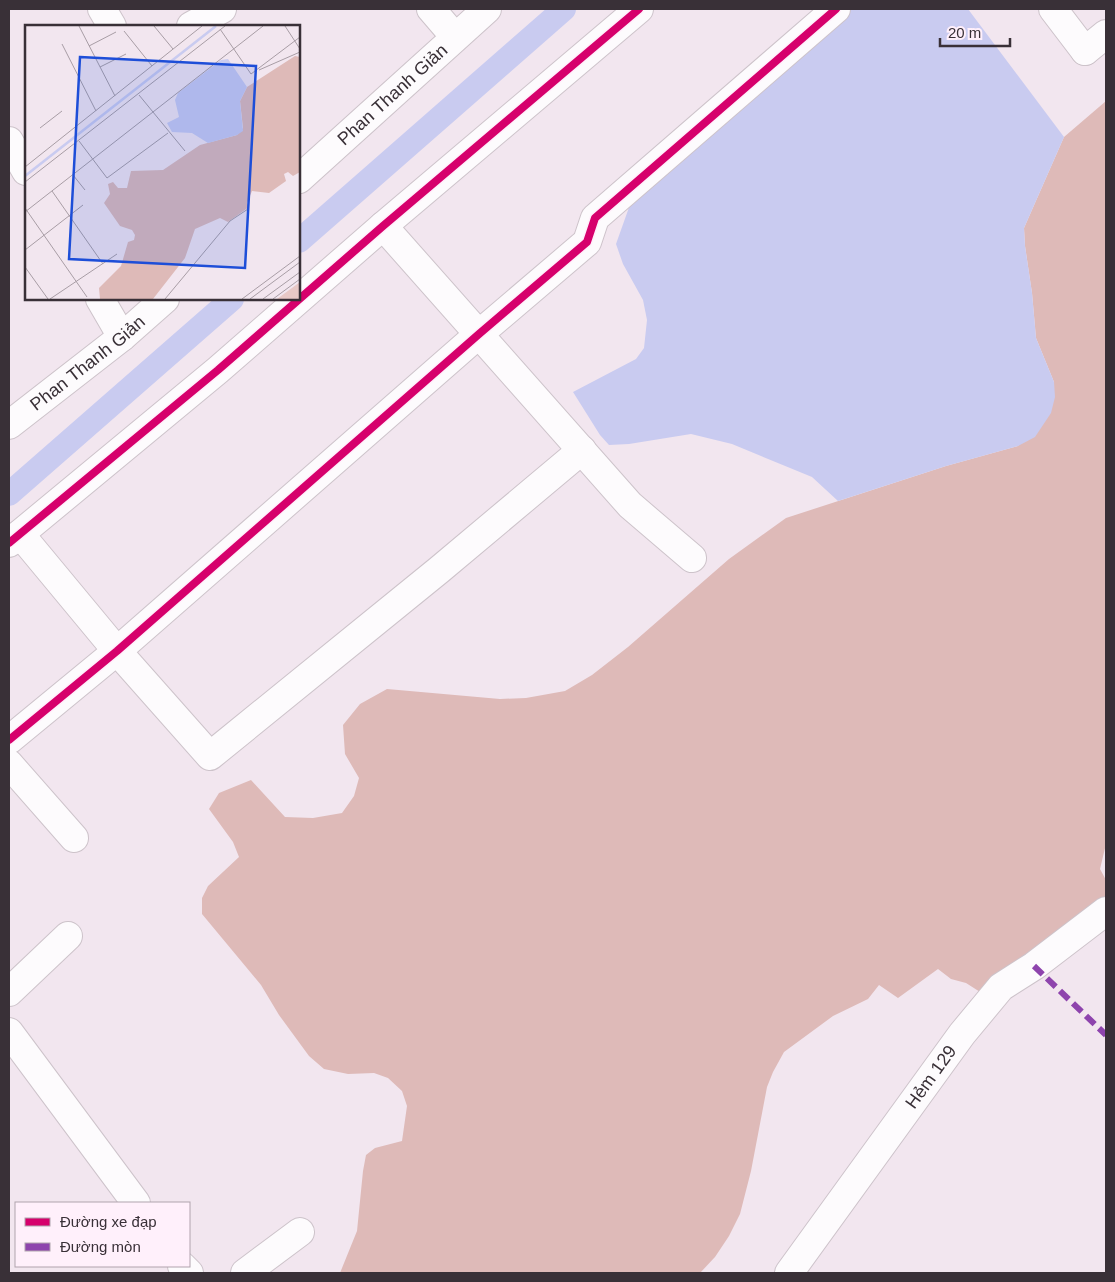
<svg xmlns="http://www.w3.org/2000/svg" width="1115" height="1282" viewBox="0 0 1115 1282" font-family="Arial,sans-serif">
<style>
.forest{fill:#debab8}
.water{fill:#c9cbf0}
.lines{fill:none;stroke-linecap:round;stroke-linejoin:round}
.canal{stroke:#c9cbf0;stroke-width:24}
.minor-casing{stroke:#cdc3ca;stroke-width:30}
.minor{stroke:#fdfbfd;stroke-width:28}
.quiet{stroke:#8e44ad;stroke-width:6;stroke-dasharray:12 6;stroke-linecap:butt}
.cycleway-casing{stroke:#fff0fb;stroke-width:11}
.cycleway{stroke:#d6006c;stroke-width:8}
.labels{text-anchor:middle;stroke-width:4;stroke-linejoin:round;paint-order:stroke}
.street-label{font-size:18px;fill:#393037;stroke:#fff0fb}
.inset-river{fill:none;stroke:#c9cbf0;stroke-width:2.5}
.inset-road{fill:none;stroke:#a89da5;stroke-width:1}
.view{fill:#1d4ed8;fill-opacity:0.15;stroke:#1d4ed8;stroke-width:2.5}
.inset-edge{fill:none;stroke:#393037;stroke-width:2.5}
</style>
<rect width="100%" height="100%" fill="#f2e6ef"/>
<path class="forest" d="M1106 101V844L1100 869 1106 880V900L988 997 966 983 951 979 938 969 898 998 879 985 868 999 833 1016 784 1052 773 1072 767 1087 751 1171 740 1214 729 1236 715 1257 700 1273H340L357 1231 363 1171 366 1155 375 1148 402 1141 407 1106 402 1091 388 1078 374 1073 348 1074 324 1069 309 1056 279 1015 261 985 202 914V898L208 886 239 857 233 842 209 809 219 793 251 780 285 817 313 818 342 813 354 796 359 778 345 754 343 725 360 704 387 689 500 699 526 698 565 691 592 675 628 647 729 559 786 518 946 466 1018 446 1054 382 1036 338 1032 293 1025 246 1024 228 1064 137Z"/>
<path class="water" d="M849 9H968L1064 137 1024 228 1025 246 1032 293 1036 338 1054 382 1055 397 1051 413 1035 437 1018 446 946 466 838 501 812 477 732 444 691 434 629 444 609 445 600 435 573 392 636 359 644 348 647 320 643 300 623 264 616 244 632 199Z"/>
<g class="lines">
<g class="canal">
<path d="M299 241 564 9"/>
<path d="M9 494 232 299"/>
</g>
<defs>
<g id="minor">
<path d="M102 9 112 26"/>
<path d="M431 9 455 37"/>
<path d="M1053 9 1085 51"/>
<path d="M191 26 222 9"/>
<path d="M1085 51 1106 34"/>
<path d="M9 141 26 171"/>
<path id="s1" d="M299 179 487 9"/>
<path d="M383 226 630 505 692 558"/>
<path d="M100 299 122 337"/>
<path id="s2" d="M9 425 122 337 165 299"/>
<path d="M20 534 117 651 210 756 439 570 582 450"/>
<path d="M9 543 218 370 383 226 639 9"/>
<path d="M9 740 117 651 479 334 587 242 595 218 836 9"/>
<path d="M9 764 74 838"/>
<path d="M9 992 68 936"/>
<path d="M9 1032 136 1203"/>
<path d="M182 1266 189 1273"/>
<path d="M245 1273 300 1232"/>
<path id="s3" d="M789 1273 962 1034 1001 987 1034 966 1106 911"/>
</g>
</defs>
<use href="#minor" class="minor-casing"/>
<use href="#minor" class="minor"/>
<path class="quiet" d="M1034 966 1106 1035"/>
<defs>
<g id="cycleway">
<path d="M9 543 218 370 383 226 639 9"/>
<path d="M9 740 117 651 479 334 587 242 595 218 836 9"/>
</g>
</defs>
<use href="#cycleway" class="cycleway-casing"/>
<use href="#cycleway" class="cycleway"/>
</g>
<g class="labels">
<g class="street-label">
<text dy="6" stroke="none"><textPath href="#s1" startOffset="126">Phan Thanh Giản</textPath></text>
<text dy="6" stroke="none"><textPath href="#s2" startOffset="100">Phan Thanh Giản</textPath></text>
<text dy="6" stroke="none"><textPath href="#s3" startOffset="242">Hẻm 129</textPath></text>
</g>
</g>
<g transform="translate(25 25)">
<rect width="275" height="275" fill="#f2e6ef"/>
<path d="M275 257V274H252Z" fill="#e8c8c6"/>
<path d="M270 31 275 32V147L268 151 263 147 259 149 261 156 244 168 227 166 222 178 224 182 203 197 195 193 170 204 160 233 128 274H75L74 263 96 241 103 217 109 215 110 210 107 205 95 201 79 178 85 169 83 159 88 157 93 163H102L106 146 138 145 175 120 212 110 218 103 215 76 222 62Z" fill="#debab8"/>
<path d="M203 34 222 62 215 76 218 106 212 110 183 118 167 108 147 107 142 98 154 92 150 75 153 68 196 35Z" fill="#c9cbf0"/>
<path class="inset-river" d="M0 151 191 1"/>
<path class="inset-road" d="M54 1 90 71M129 1 148 24M260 1 275 24M195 4 226 49M99 6 127 41M37 19 71 86M64 21 91 7M75 42 101 29M234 45 275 27M226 49 275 12M114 70 160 126M15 103 37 86M54 116 82 153 143 108M0 142 177 1M48 150 60 165M0 157 200 1M27 166 78 239M0 183 62 272M0 187 238 1M0 225 58 180M0 242 23 274M25 274 92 229M140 274 205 196 223 184M217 274 275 231M225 274 275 237M238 274 275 247M248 274 275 254"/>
<path class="view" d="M55 32 231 41 220 243 44 234Z"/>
<rect width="275" height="275" class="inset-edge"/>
</g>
<rect width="1115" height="1282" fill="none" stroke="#393037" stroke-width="20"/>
<rect x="15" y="1202" width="175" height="65" fill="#fff0fb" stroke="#b0a3ad"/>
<rect x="25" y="1218" width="25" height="8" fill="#d6006c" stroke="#b0a3ad"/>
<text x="60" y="1227" font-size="15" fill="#393037">Đường xe đạp</text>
<rect x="25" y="1243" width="25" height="8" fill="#8e44ad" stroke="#b0a3ad"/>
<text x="60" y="1252" font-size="15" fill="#393037">Đường mòn</text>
<path d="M940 38v8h70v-8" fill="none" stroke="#393037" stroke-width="2.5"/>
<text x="948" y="38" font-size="15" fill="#393037" stroke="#fff0fb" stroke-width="4" paint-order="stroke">20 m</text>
</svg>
